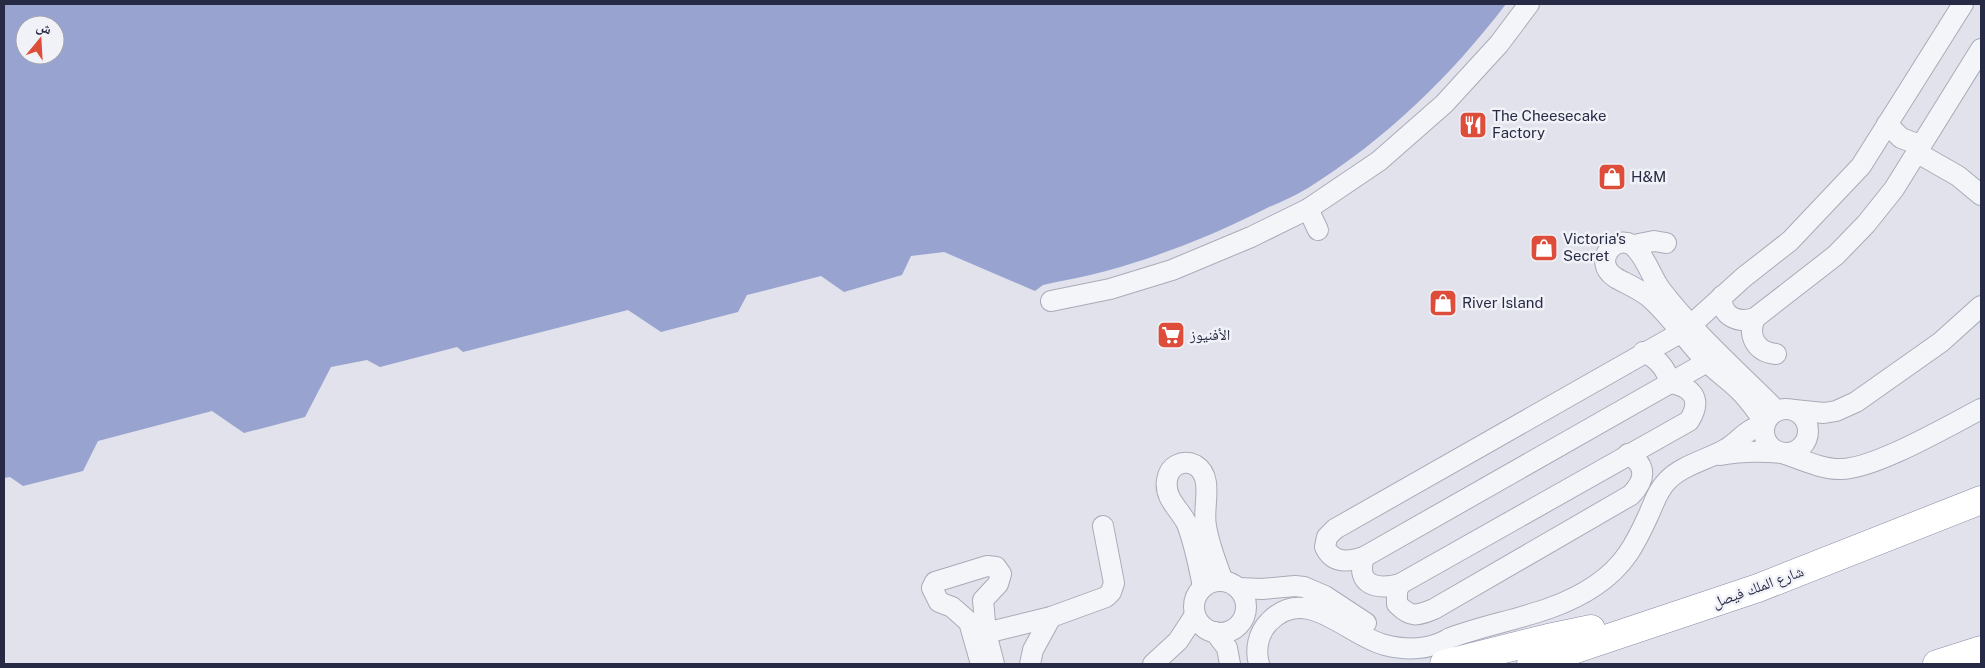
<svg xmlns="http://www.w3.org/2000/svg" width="1985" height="668" viewBox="0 0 1985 668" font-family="'Public Sans','Noto Naskh Arabic',sans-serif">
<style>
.water{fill:#98a4cf;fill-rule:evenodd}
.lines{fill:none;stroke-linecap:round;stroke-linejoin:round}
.minor-casing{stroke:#a9abb9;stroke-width:22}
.highway-casing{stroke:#878aa4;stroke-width:29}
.minor{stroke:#f4f5f9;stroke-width:20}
.highway{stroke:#fff;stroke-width:28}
.labels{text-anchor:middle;stroke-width:5;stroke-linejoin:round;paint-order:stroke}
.poi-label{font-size:15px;fill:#272a45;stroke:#f1f2f8;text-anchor:start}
.street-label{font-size:15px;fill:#272a45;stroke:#f1f2f8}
</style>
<rect width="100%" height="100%" fill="#e1e2eb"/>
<path class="water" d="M4 4H1506C1451 76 1385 140 1308 188 1295 196 1281 202 1267 208 1216 234 1161 256 1106 271 1085 277 1064 280 1043 285L1035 291 944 252 911 256 902 275 844 292 821 276 747 295 738 312 661 332 628 310 463 352 457 347 380 367 367 360 331 367 305 417 244 433 212 411 98 441 83 471 23 486 10 477 4 478ZM25 25H55V55H25Z"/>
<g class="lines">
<defs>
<g id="minor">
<path d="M1887 124 1901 138 1920 145"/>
<path d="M1916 152 1958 176 1981 195"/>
<path d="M1308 209 1318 230"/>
<path d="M1634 245 1654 241 1666 243"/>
<path d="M1722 296C1720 316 1738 324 1755 318L1836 255 1866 224 1894 189 1981 49"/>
<path d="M1051 301 1110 289 1172 270 1251 237 1308 209 1379 161 1444 104 1499 44 1529 4"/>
<path d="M1755 318C1747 336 1756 352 1776 354"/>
<path d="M1643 352C1658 358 1666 368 1670 383"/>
<path d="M1707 362 1364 557C1349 562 1333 564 1325 547L1327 537 1335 529 1680 333 1692 324 1744 277 1790 241 1861 166 1963 4"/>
<circle cx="1786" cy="431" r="22"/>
<path d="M1794 410 1824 413 1836 411 1856 402 1941 342 1981 306"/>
<path d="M1765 422C1757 412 1750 401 1741 392 1731 381 1718 373 1707 362 1687 342 1671 316 1649 297 1639 289 1627 284 1616 278 1588 260 1621 227 1638 251 1648 263 1652 278 1661 290 1695 334 1738 372 1777 411"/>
<path d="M1785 454C1803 460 1821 469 1840 469 1873 470 1950 425 1981 409"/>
<path d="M1720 455C1741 451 1761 451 1782 453"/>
<path d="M1364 557C1355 586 1378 590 1400 584L1689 421C1703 399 1692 387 1670 383"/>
<circle cx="1220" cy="607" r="26"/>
<path d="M1400 584 1397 591V604C1411 618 1417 616 1434 609L1631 495C1645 480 1648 466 1628 454"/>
<path d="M1203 587C1199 566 1195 545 1187 524 1180 509 1164 499 1167 480 1168 474 1171 468 1177 465 1183 462 1189 462 1195 465 1215 477 1202 507 1206 526 1209 545 1216 563 1223 581"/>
<path d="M1238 588 1262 589 1295 586 1304 587 1325 596 1366 623"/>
<path d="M1215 632 1227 648 1230 664"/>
<path d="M976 638 986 633 1051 617 1106 597 1111 592 1114 583 1103 526"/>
<path d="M981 664 969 622 952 607 939 602 932 588 935 582 987 566 996 567 1001 574 998 584 983 600 986 633 994 664"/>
<path d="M1030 664 1033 650 1051 617"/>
<path d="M1153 664 1178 641 1195 615"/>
<path d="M1259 664C1255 650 1258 633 1269 622 1306 583 1348 636 1385 645 1401 649 1421 650 1437 644 1442 643 1446 640 1450 638 1498 620 1553 615 1596 585 1624 566 1635 545 1649 514 1654 503 1658 490 1667 481 1682 465 1707 460 1726 449 1740 441 1747 427 1764 426"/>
</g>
<g id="highway">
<path d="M1444 664 1548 638 1591 629"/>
<path d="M1531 664 1758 588 1981 500"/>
<path d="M1937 664 1981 650"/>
</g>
</defs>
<use href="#minor" class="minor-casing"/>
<use href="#highway" class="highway-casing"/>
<use href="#minor" class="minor"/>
<use href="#highway" class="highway"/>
</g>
<defs>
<symbol id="restaurant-square" viewBox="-11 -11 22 22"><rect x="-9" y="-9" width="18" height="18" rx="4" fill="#dd4d39" stroke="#f1f2f8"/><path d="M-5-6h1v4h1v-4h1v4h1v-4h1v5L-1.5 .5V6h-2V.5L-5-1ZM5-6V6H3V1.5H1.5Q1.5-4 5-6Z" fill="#fff"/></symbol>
<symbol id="shop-square" viewBox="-11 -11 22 22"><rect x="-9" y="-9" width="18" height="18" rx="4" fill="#dd4d39" stroke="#f1f2f8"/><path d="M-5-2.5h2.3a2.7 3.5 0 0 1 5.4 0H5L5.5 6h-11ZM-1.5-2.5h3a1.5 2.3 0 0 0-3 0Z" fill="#fff"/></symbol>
<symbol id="supermarket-square" viewBox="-11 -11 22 22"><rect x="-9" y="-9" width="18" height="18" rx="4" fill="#dd4d39" stroke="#f1f2f8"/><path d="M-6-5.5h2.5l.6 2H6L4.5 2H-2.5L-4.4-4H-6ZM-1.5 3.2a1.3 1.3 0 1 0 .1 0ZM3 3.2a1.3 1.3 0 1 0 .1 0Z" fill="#fff"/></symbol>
</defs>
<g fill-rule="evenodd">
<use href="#restaurant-square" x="1457" y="109" width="32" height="32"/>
<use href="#shop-square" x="1596" y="161" width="32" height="32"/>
<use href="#shop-square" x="1528" y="232" width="32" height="32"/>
<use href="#shop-square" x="1427" y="287" width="32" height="32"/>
<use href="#supermarket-square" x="1155" y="319" width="32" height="32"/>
</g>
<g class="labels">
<g class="poi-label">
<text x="1492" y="121">The Cheesecake<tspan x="1492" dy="17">Factory</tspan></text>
<text x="1631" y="182">H&amp;M</text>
<text x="1563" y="244">Victoria's<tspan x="1563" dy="17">Secret</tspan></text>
<text x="1462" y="308">River Island</text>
<text x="1190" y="340">الأفنيوز</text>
</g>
<g class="street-label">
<text transform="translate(1758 587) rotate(-20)" y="5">شارع الملك فيصل</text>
</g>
</g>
<rect width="1985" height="668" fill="none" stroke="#272a45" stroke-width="10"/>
<g transform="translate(40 40) rotate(18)"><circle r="24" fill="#f1f2f8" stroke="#a0a2b0"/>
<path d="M0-4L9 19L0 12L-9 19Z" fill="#dd4d39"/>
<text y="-8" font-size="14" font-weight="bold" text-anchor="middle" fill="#272a45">ش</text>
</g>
</svg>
